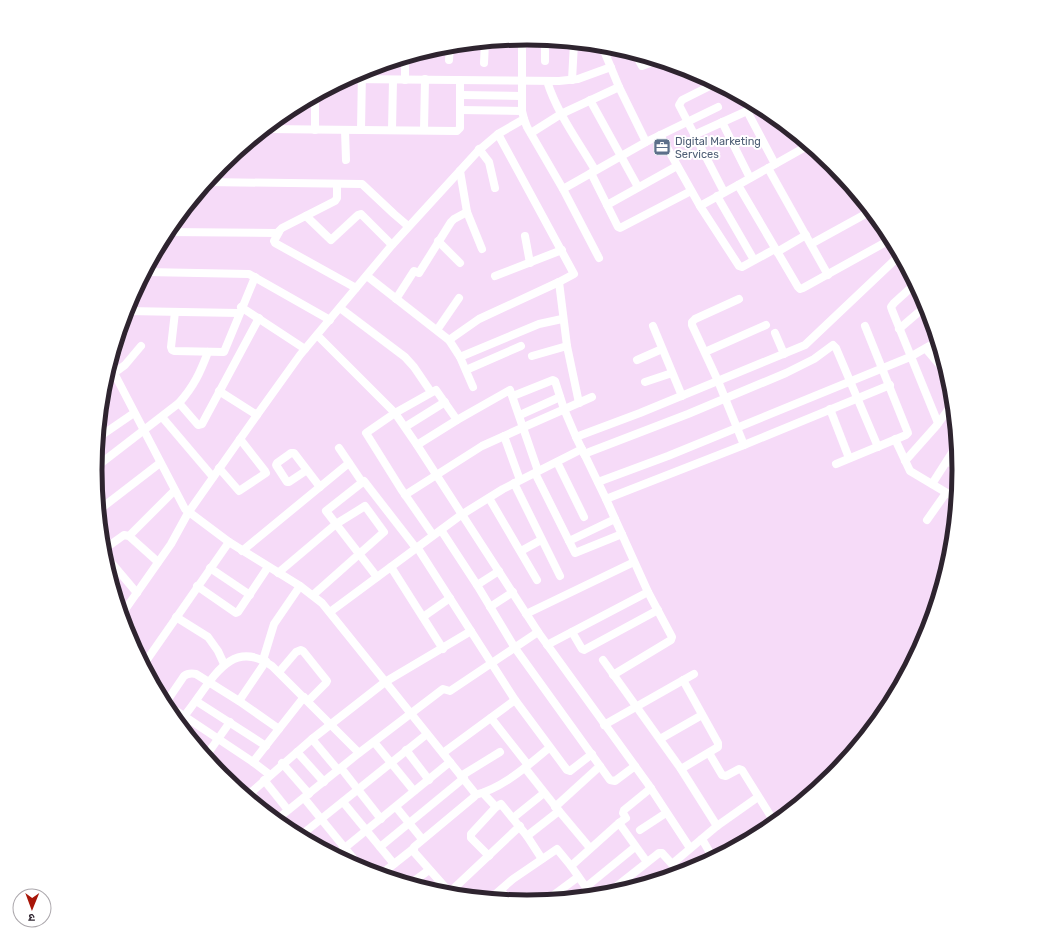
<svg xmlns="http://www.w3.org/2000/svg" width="1055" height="940" viewBox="0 0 1055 940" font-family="Rubik,'Noto Sans Devanagari',sans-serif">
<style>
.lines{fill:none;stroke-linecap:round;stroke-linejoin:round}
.minor{stroke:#fff;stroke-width:8}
.labels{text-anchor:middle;stroke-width:4;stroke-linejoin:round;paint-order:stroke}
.service-label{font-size:11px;fill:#4e5e75;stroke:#fff;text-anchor:start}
.rim{fill:none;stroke:#2e242f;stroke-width:5}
</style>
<rect width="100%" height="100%" fill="#f6dbf8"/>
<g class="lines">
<g class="minor">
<path d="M602 46 619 87 646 142"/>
<path d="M635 53 642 66 658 60"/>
<path d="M449 60 450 46"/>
<path d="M545 61V40"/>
<path d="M484 63 485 42"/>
<path d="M347 79 559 81 578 79 611 67"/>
<path d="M405 80V58"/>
<path d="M572 80 574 43"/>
<path d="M547 81C557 113 578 141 595 170"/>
<path d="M716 83 682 100 679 105 724 192"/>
<path d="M461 95 522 96"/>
<path d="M590 100 638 187"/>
<path d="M460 110 522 111"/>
<path d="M747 111 775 164"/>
<path d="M524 119 527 127 563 189 599 258"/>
<path d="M722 122 750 178"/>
<path d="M265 129 457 131 460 128V80"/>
<path d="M315 130V96"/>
<path d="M345 130 346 160"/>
<path d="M361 130 362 71"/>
<path d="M392 130 393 80"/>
<path d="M424 130 425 79"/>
<path d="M531 133 561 114 619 87"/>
<path d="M660 135 700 206 739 266 742 267 775 249"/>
<path d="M694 135 758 106"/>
<path d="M809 145 738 185 798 287 800 289 803 288 886 242 887 238 871 210"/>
<path d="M479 149 489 162 495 188"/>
<path d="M768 168 828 275"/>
<path d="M460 171 467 212 482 249"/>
<path d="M591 173 618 227 620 228 691 191"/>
<path d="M207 182 362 184 394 214 408 226"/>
<path d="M563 189 646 142 718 107"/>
<path d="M717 196 754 260"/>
<path d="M607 205 677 166"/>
<path d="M700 206 738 185"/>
<path d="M306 216 331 240 358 215 361 214 392 245"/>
<path d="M167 232 277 233 282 228 335 201 337 198V184"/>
<path d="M279 232 274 241 275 243 356 288"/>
<path d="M525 236 530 263"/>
<path d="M438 241 460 263"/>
<path d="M811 244 871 211"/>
<path d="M777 252 806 235"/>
<path d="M146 272 249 274 330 320"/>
<path d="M367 276 449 340 460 357 473 387"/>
<path d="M495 276 562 250"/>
<path d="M559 282 567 346 579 403"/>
<path d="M915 284 894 303 891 307 892 310 938 423"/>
<path d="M396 299 414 271 419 273 451 222 454 219 467 212"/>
<path d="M739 299 695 319 692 322V325L718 381 744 445"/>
<path d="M241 307 305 349"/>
<path d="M340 308 405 357 414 367 431 392"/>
<path d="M127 311 239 313"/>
<path d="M175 312 171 347 172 350 174 351 224 352 255 277"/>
<path d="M653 326 682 396"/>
<path d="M899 329 927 305"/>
<path d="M437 330 459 298"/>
<path d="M775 333 784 354"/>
<path d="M317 335 395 413 417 445 538 632 648 784 690 848"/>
<path d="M449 340 479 319 559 282 574 274 498 134"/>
<path d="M926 349 948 375"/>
<path d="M705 352 766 325"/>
<path d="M532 356 567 346"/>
<path d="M460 357 539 324 562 319"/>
<path d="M637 360 662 349"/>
<path d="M109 367 114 373 185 509 229 542 300 586 322 603 474 792 475 795 474 797 414 847V852L452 895"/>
<path d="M466 370 521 346"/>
<path d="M106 379 125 365 141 346"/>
<path d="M645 382 672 373"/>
<path d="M219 391 257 415"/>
<path d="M513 396 553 380 555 381 564 409 576 437 606 499 648 592 672 637 671 640 613 675"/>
<path d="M179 403 198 425 202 424 259 318"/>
<path d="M830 409 849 458"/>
<path d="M520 415 560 397"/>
<path d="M162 417 213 477"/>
<path d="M405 427 445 402"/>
<path d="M504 436 520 480"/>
<path d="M99 437 134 413"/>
<path d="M576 437 640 413 805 345 900 255"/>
<path d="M895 439 910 471 957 499"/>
<path d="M417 445 457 420 510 390 538 471"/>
<path d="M339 448 362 482"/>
<path d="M584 454 688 414 786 373 814 359 833 345 836 348 878 447"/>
<path d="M905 461 937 425 953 403"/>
<path d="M947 461 959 468"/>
<path d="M557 462 584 517"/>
<path d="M836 464 906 435 908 433 865 326"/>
<path d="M96 467 179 403C194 386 200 373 208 352"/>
<path d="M219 468 239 491 266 473 265 471 240 439"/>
<path d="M307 470 289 482H287L276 465 277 463 291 453H294L320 487"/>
<path d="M535 473 575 553 622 534"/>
<path d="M598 482 668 456 910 357 938 341"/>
<path d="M514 483 560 576"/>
<path d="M932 484 957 445"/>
<path d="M405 495 482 446 524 427 592 397"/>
<path d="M489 498 537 580"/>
<path d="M606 499 744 445 890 385"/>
<path d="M99 510 160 463"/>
<path d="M927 520 946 493"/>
<path d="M441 530 477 585 515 648 610 780 615 781 635 766"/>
<path d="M433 535 401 489 366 433 395 413 436 390 457 420"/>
<path d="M569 541 615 519"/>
<path d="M417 547 515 700 567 770 570 771 592 754"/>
<path d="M103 550 124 535 129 536"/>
<path d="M242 551 349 463"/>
<path d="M521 551 541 540"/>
<path d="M104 554 137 593"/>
<path d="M949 556 951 553"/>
<path d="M158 562 129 536 174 491"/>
<path d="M391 567 443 649"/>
<path d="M210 568 250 595"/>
<path d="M278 573 336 524 365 506 384 532 313 595"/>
<path d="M377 577 326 511 364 481 416 548"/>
<path d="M477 585 499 571"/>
<path d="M197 586 236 613 238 612 268 567"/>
<path d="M490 607 513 592"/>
<path d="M330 612 461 515 503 489 582 449"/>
<path d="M122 614 171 544 188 513 257 415 300 355 392 245 478 151 498 134 524 119 522 111V39"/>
<path d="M526 614 634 562"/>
<path d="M176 617 208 637 218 651 224 664"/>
<path d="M423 617 450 598"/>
<path d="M572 632 582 649 584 650 658 610"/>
<path d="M547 645 648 592"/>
<path d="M263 660 274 624 300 586"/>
<path d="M603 660 681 769 717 826"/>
<path d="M144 664 229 542"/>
<path d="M279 672 296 652 301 650 303 651 327 681 326 683 308 701"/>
<path d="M196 701 266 746"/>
<path d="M239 701 266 661"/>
<path d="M875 716 879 719"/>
<path d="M491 718 528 765"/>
<path d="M179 723C186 714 193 705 199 696 218 669 237 641 272 666L359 753 443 689 450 691 538 632"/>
<path d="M604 725 694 674"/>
<path d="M312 739 338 770"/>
<path d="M660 739 702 715"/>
<path d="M374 742 414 791"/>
<path d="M406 750 429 780"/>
<path d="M297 752 324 782"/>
<path d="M443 753 515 700"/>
<path d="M709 753 722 775 726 776 739 769 742 770 775 823"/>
<path d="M206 756 230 722"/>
<path d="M253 762 304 697"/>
<path d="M282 763 309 794"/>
<path d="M341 768 381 819"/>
<path d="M525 768 559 811 590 848"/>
<path d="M681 769 718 747V743L683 680"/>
<path d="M836 772 837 771"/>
<path d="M270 775 253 762 172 708 169 701V698L184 676C188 673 191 673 196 674L239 701 279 729"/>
<path d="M461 776 500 752"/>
<path d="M264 780 288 810"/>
<path d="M250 792 267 812"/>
<path d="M483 793 496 807"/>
<path d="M475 795C503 788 527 766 549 748"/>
<path d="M247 796 312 739 385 682 471 631"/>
<path d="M304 798 362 869"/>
<path d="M343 802 394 864"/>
<path d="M396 807 422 839"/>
<path d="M555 807 600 766"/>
<path d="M513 818 544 793"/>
<path d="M276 820 359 753"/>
<path d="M619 823 626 818 623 813 624 810 651 788"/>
<path d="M640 830 666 813"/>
<path d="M300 836 427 734"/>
<path d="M527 836 559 811"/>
<path d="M702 839 713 858"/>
<path d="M380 847 464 778"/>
<path d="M336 855 450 762"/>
<path d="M489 856 471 838V834L496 807 501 804 527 836 542 859"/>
<path d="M672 864 717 826 758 797"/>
<path d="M571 866 619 823 647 862"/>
<path d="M380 875 413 849"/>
<path d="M410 884 429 870"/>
<path d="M586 887 635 847"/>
<path d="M501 890 508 900"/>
<path d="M450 892 520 826"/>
<path d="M607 894 659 853H662L680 873"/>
<path d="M491 898 513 879 557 849 571 866 592 896"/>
<path d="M547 900 578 877"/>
</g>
</g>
<defs>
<symbol id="office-square" viewBox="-11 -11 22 22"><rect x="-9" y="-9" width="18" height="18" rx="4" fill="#5c6f8a" stroke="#fff"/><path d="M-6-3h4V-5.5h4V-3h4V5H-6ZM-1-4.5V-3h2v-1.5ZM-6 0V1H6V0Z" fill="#fff"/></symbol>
</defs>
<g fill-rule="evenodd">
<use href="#office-square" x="652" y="137" width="20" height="20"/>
</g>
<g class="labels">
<g class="service-label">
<text x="675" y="145">Digital Marketing<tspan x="675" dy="13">Services</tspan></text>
</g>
</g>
<path d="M0 0H1055V940H0ZM102 470a425 425 0 1 1 850 0a425 425 0 1 1-850 0Z" fill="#fff" fill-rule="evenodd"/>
<path class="rim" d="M102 470a425 425 0 1 1 850 0a425 425 0 1 1-850 0Z"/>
<g transform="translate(32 908) rotate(181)"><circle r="19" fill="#ffffff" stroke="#aba7ac"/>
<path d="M0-3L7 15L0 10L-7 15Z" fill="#a81608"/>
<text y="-6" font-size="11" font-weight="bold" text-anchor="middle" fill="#2e242f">उ</text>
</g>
</svg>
